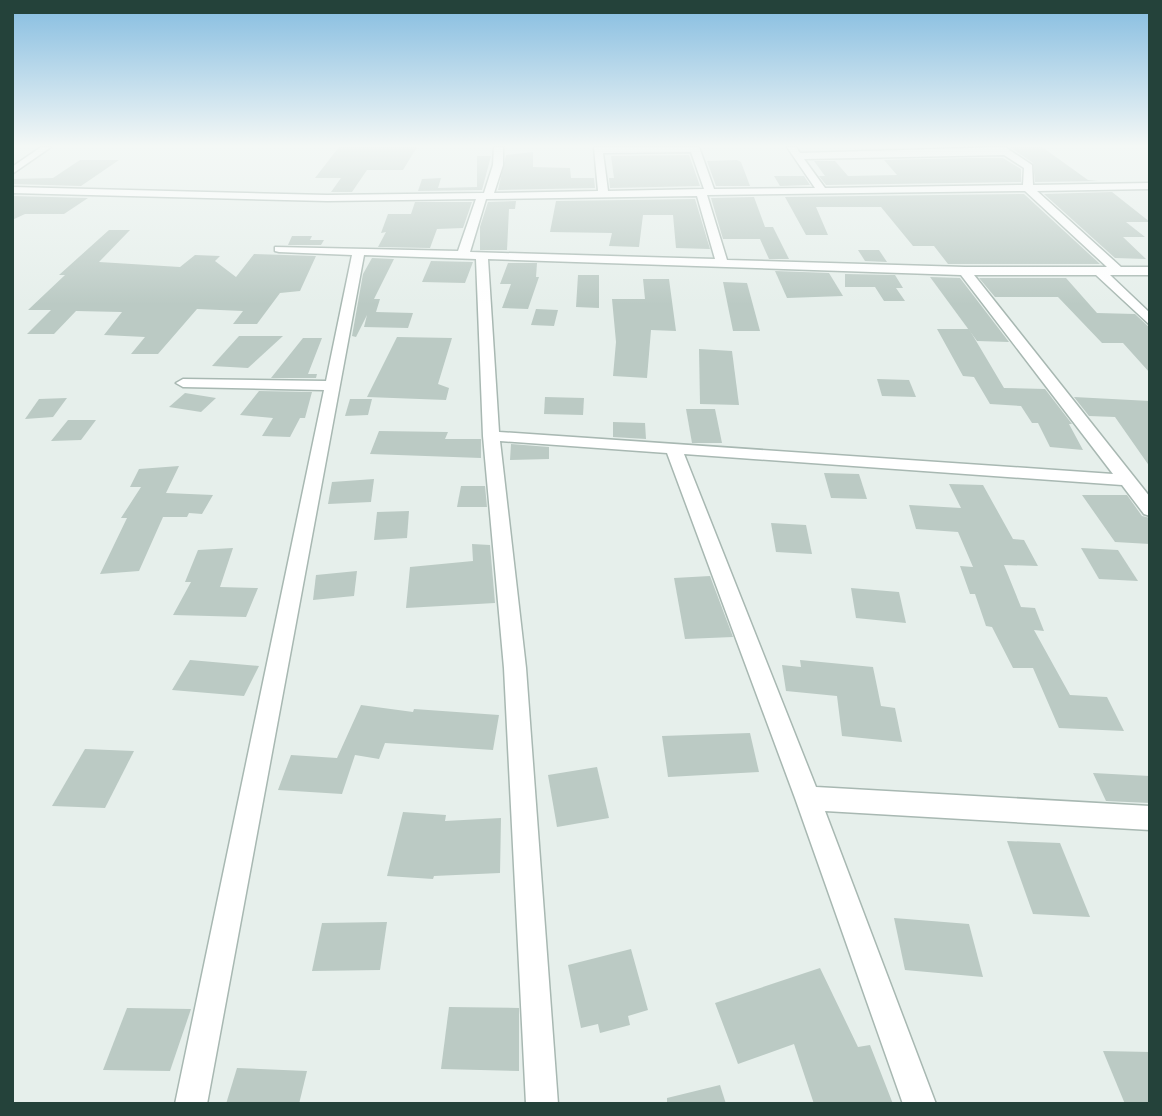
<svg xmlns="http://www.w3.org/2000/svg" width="1162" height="1116" viewBox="0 0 1162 1116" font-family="Karla,sans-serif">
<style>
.building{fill:#bbcac4}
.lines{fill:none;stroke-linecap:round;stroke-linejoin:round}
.minor-casing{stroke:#a8b8b2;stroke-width:3}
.minor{fill:#fff;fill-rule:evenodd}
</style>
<rect width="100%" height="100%" fill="#e6efeb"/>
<g class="building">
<path d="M339 147H417L403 170H367L352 192H331L341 178H315Z"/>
<path d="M1010 147H1042L1088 180 1098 181 1035 182 1033 163Z"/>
<path d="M533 152V167L570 168 571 178H594L595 188 498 190 506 155Z"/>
<path d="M689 155 700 186 610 188 609 178H614L611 156Z"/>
<path d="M477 156H491L482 190 418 191 422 179 441 178 438 188 477 187Z"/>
<path d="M970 158H1003L1021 169V182L826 185 819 176H825L814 161H835L848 176 897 175 884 160Z"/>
<path d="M80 160H119L81 186 12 184V179L53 178Z"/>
<path d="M737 160 741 162 750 186H716L707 161Z"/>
<path d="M774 176H804L810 185 780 186Z"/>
<path d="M1112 192 1150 222H1126L1145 237H1123L1146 259 1115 258 1044 194Z"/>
<path d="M1024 194 1100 264H948L934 246H913L881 207H816L828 235H806L785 197Z"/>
<path d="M12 196 88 198 64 214H25L12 220Z"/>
<path d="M754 197 765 227H773L789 259H769L760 239H723L711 198Z"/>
<path d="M695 199 710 249 676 248 673 215H643L639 247 609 246 612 233 550 232 556 201Z"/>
<path d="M516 201 515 209H509L507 250H480V227L488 202Z"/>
<path d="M415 202H472L463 228 437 229 430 248 378 247 386 232 381 233 388 214H411Z"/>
<path d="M109 230H130L99 262 180 267 195 255 220 256 215 261 236 277 254 254 316 256 300 291 280 293 257 324H233L243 311 197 309 158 354H131L145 337 104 335 122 312 76 311 54 334H27L51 310H28L65 275H59Z"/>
<path d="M292 236H312L310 240H324L321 245H288Z"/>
<path d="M858 250H879L887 262 865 261Z"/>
<path d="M372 258 394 259 374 299H380L376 312 413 313 408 328 364 327 367 315 356 337 352 336 363 274Z"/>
<path d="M431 261 473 262 465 283 422 282Z"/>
<path d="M508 263H537L536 277H539L528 309 502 308 511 284H500Z"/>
<path d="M775 271 829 273 843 296 787 298Z"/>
<path d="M845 274 895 275 903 288H896L905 301H884L875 287H845Z"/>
<path d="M578 275H599V308L576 307Z"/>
<path d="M930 277 960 278 1009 342 977 341Z"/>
<path d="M979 278H1066L1097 313 1135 314 1150 328V373L1123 343H1102L1058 297H995Z"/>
<path d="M643 279H669L676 331 651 330 647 378 613 376 616 342 612 299H645Z"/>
<path d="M723 282 747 283 760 331H733Z"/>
<path d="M536 309 558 310 554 326 531 325Z"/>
<path d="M937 329H969L1004 388 1045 389 1072 424H1069L1083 450 1050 447 1038 423H1032L1021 406 990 404 974 377 963 376Z"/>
<path d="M239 336H283L248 368 212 366Z"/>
<path d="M397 337 452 338 438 384 449 388 446 400 367 397Z"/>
<path d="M303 338H322L308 374H317L316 378H271Z"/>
<path d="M699 349 732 351 739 405 700 404Z"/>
<path d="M877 379 909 380 916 397 882 396Z"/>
<path d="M259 391 312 392 305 418H300L290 437 262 436 273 418 240 415Z"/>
<path d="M185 393 216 398 201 412 169 407Z"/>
<path d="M545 397 584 398 583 415 544 414Z"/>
<path d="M1074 397 1150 401V467L1115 417 1089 416Z"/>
<path d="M67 398 53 417 25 419 39 399Z"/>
<path d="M350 399H372L368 415 345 416Z"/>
<path d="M686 409H715L722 443H692Z"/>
<path d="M68 420H96L81 440 51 441Z"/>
<path d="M613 422 645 423 646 439 613 437Z"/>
<path d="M379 431 448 432 445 439H481V458L370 454Z"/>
<path d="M511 444 549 447V459L510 460Z"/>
<path d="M179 466 166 493 213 495 202 514 189 513 187 517H163L139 571 100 574 127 518H121L141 487H130L139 469Z"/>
<path d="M824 473 859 474 867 499 831 498Z"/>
<path d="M374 479 371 502 328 504 332 482Z"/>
<path d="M949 484 983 485 1013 539 1024 540 1038 566 1004 565 1021 607 1035 608 1044 631 1034 630 1070 695 1107 697 1124 731 1059 728 1033 668H1013L992 627 986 626 975 594H970L960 566 973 567 958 532 916 529 909 505 961 508Z"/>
<path d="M461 486H485L487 507H457Z"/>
<path d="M1082 495H1127L1142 516 1150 518V544L1115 542Z"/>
<path d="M409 511 407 538 374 540 377 512Z"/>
<path d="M771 523 806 525 812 554 776 552Z"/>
<path d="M472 544 490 545 495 603 406 608 410 567 473 561Z"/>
<path d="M233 548 220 587 258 588 246 617 173 615 191 582H185L198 550Z"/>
<path d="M1081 548 1118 550 1138 581 1099 579Z"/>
<path d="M357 571 354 596 313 600 316 575Z"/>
<path d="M710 576 733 637 685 639 674 578Z"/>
<path d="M851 588 899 592 906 623 856 618Z"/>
<path d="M190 660 259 666 244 696 172 690Z"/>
<path d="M800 660 873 667 881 706 895 708 902 742 842 736 837 696 786 691 782 665 801 667Z"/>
<path d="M361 705 413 712 414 709 499 715 493 750 385 743 379 759 355 755 342 794 278 790 291 755 337 758Z"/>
<path d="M750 733 759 772 668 777 662 736Z"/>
<path d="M85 749 134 751 105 808 52 806Z"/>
<path d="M597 767 609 818 557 827 548 775Z"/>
<path d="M1093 773 1150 776V803L1106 801Z"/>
<path d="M403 812 446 815 445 821 501 818 500 873 434 876 433 879 387 876Z"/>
<path d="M1007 841 1060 843 1090 917 1033 914Z"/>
<path d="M894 918 969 924 983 977 905 970Z"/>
<path d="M387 922 380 970 312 971 322 923Z"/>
<path d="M631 949 648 1010 628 1016 630 1025 600 1033 598 1024 581 1028 568 965Z"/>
<path d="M820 968 858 1047 870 1045 893 1104H814L794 1044 738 1064 715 1003Z"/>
<path d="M449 1007 519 1008V1071L441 1069Z"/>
<path d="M127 1008 191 1009 170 1071 103 1070Z"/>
<path d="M1103 1051 1150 1052V1104H1125Z"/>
<path d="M237 1068 307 1071 299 1104H226Z"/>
<path d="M720 1085 726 1104H667V1098Z"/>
</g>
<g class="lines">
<defs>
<g id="minor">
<path d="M41 147H51L12 174V167Z"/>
<path d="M494 147H503V165L494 193 598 191 594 147H699L714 189 815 188 787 147H796L800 153 1005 147 1032 165 1033 185 1150 183V189L1037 191 1121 267H1150V275H1110L1150 313V325L1096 275H974L1150 497V516L1144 514 1122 485 684 454 816 787 1150 806V830L825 811 936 1104H903L795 798 667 453 500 441 526 668 558 1104H526L504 668 483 436 476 259 364 255 207 1104H175L324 390 183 387 176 383 183 379 326 381 352 255 279 252 275 251V247L458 251 476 199 327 201 12 193V187L327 195 484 193 493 165ZM691 152 704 189 608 191 603 153ZM1004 155 1024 168 1023 185 825 188 804 159ZM1025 191 1107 267H965L727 260 707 195ZM697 196 715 259 470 252 486 199ZM488 259 961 275 1113 474 499 432Z"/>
</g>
</defs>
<use href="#minor" class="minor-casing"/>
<use href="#minor" class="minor"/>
</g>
<linearGradient id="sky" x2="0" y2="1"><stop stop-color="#84bce0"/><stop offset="0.48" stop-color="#f4f8f6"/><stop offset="1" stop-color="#f4f8f6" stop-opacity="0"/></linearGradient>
<rect width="1162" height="304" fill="url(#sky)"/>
<rect width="1162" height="1116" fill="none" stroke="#24423a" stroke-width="28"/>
</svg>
